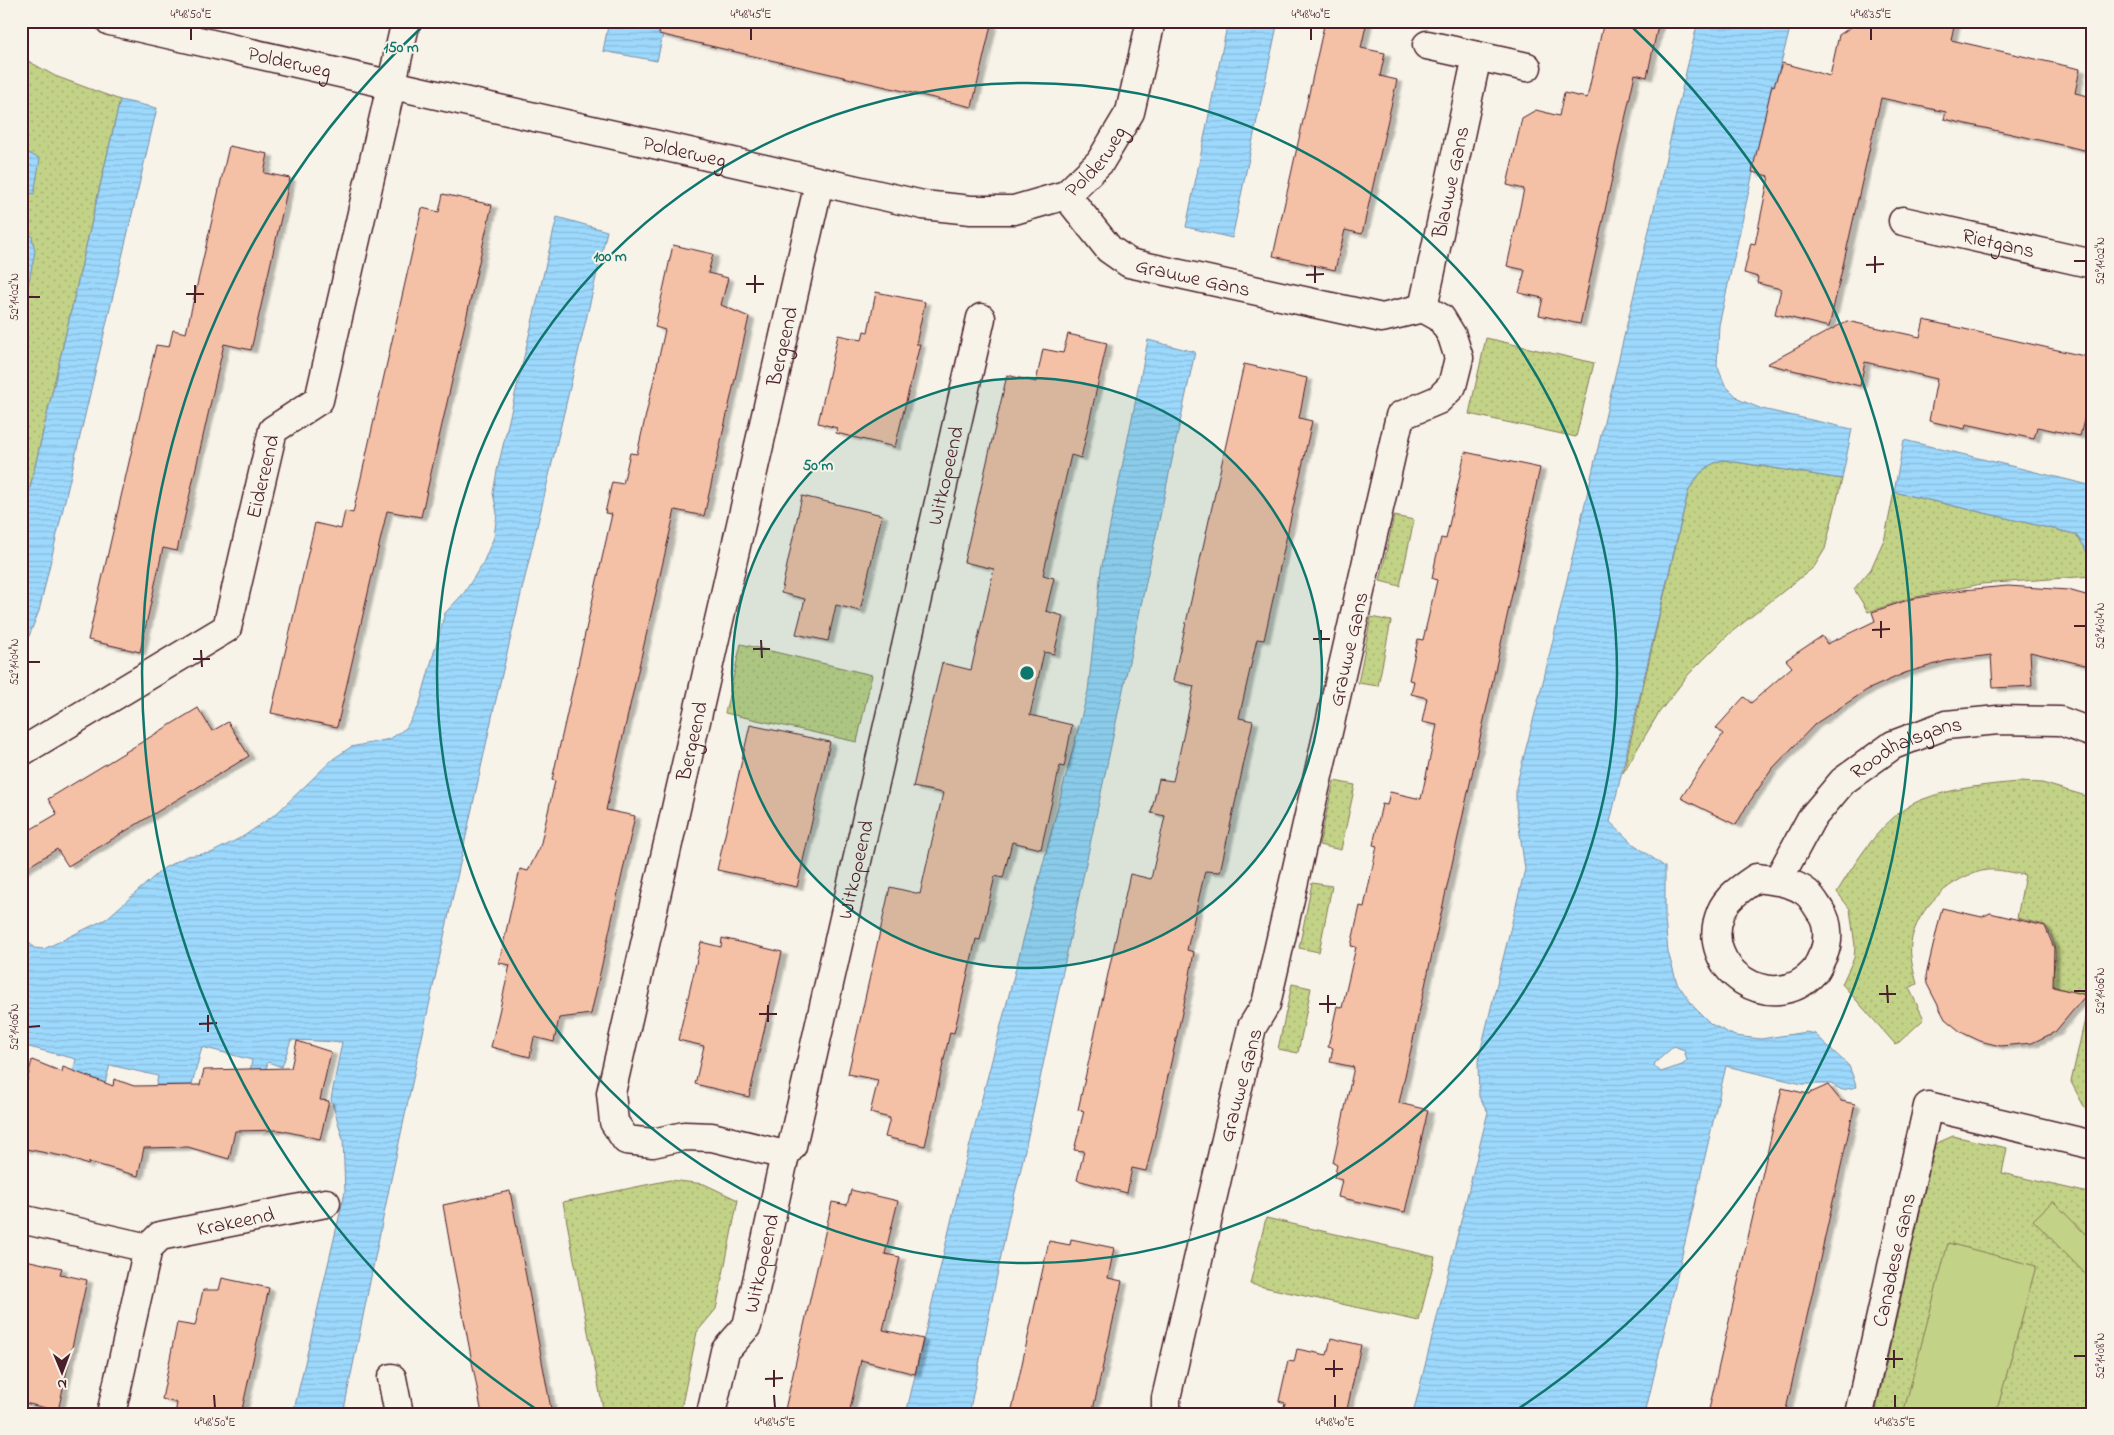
<svg xmlns="http://www.w3.org/2000/svg" width="2114" height="1435" viewBox="0 0 2114 1435" font-family="'Indie Flower',sans-serif">
<style>
.grass{fill:url(#grass-dots);stroke:#867858}
.pitch{fill:#c2d286;stroke:#867858}
.water{fill:url(#water-rules);stroke:#7b8fa9;fill-rule:evenodd}
.building{fill:#f4c0a6;stroke:#4a1f2b;filter:url(#shadow)}
.lines{fill:none;stroke-linecap:round;stroke-linejoin:round}
.street-casing{stroke:#4a1f2b;stroke-width:31}
.secondary-casing{stroke:#4a1f2b;stroke-width:31}
.street{stroke:#f7f3e8;stroke-width:28}
.secondary{stroke:#f7f3e8;stroke-width:28}
.ticks{fill:none;stroke:#4a1f2b;stroke-width:2}
.ring{fill:none;stroke:#0f766e;stroke-width:2.5}
.labels{text-anchor:middle;stroke-width:4;stroke-linejoin:round;paint-order:stroke}
.street-label{font-size:21px;fill:#4a1f2b;stroke:#f7f3e8}
.centre{fill:#0f766e;stroke:#f7f3e8;stroke-width:2.5}
.ring-label{font-size:15px;text-anchor:middle;font-weight:bold;fill:#0f766e;stroke:#f7f3e8;stroke-width:4;stroke-linejoin:round;paint-order:stroke}
.neatline{fill:none;stroke:#4a1f2b;stroke-width:2}
.ticks-label{font-size:12px;text-anchor:middle;fill:#4a1f2b}
</style>
<defs>
<pattern id="grass-dots" width="8" height="8" patternUnits="userSpaceOnUse" patternTransform="scale(1.25)"><rect width="8" height="8" fill="#c2d286"/><path d="M2 2h.1M6 6h.1" fill="none" stroke="#a8b474" stroke-width="1.8" stroke-linecap="round"/></pattern>
<pattern id="water-rules" width="6" height="5" patternUnits="userSpaceOnUse" patternTransform="scale(1.25)"><rect width="6" height="5" fill="#9cd9fd"/><path d="M0 2.5h6" fill="none" stroke="#88bad9"/></pattern>
<filter id="shadow"><feDropShadow dx="5.5" dy="3" stdDeviation="1" flood-color="#0004"/></filter>
</defs>
<rect width="100%" height="100%" fill="#f7f3e8"/>
<filter id="ink" filterUnits="userSpaceOnUse"><feTurbulence type="fractalNoise" baseFrequency=".02" numOctaves="2"/><feDisplacementMap in="SourceGraphic" scale="10" xChannelSelector="R" yChannelSelector="G"/><feConvolveMatrix kernelMatrix="1 2 1 2 8 2 1 2 1" color-interpolation-filters="sRGB"/></filter>
<g filter="url(#ink)">
<g class="grass">
<path d="M21 57 55 76 120 100 21 527Z"/>
<path d="M1486 338 1594 363 1576 437 1469 414Z"/>
<path d="M1723 460 1842 479 1825 549 1814 567 1729 634 1688 675 1658 714 1623 773 1688 492C1697 476 1704 465 1723 460Z"/>
<path d="M1894 492 2075 534C2086 547 2092 559 2092 576L1981 584 1911 598 1868 612 1854 589 1871 569 1885 537Z"/>
<path d="M1394 516 1414 520 1400 586 1380 581Z"/>
<path d="M1371 617 1391 621 1378 686 1358 683Z"/>
<path d="M741 644 872 675 857 742 725 713Z"/>
<path d="M1334 781 1355 785 1341 850 1319 845Z"/>
<path d="M2018 782 2042 783 2093 798V1095L2087 1112 2071 1082 2090 996 2047 985C2059 966 2058 943 2045 925L2017 918 2025 875C2013 873 1998 869 1987 870 1953 875 1916 908 1911 943 1909 956 1914 972 1917 984L1909 988 1924 1019 1896 1045 1842 984 1854 958 1855 946 1850 909 1837 892C1856 861 1885 814 1921 800 1952 788 1985 785 2018 782Z"/>
<path d="M1312 883 1332 886 1319 952 1299 948Z"/>
<path d="M1292 984 1311 988 1298 1053 1278 1049Z"/>
<path d="M1953 1136 2007 1148 2002 1173 2093 1194V1414H1875L1935 1144Z"/>
<path d="M670 1180 704 1184 738 1200 716 1309 697 1332 680 1414H604L563 1202Z"/>
<path d="M1266 1218 1435 1257 1419 1321 1250 1284Z"/>
</g>
<g class="pitch">
<path d="M2053 1201 2093 1242V1282L2033 1220Z"/>
<path d="M1948 1243 2036 1266 1996 1414H1903Z"/>
</g>
<g class="water">
<path d="M609 21H666L657 61 603 51Z"/>
<path d="M1228 21H1278L1232 238 1186 227Z"/>
<path d="M1698 21H1792L1758 150 1719 325 1717 365 1725 385 1740 400 1762 409 1852 429 1842 479 1723 460C1704 465 1697 476 1688 492L1610 822 1631 842 1665 867V919L1668 952 1677 983 1694 1007 1711 1024 1735 1036 1761 1039 1806 1032 1815 1034 1849 1066 1857 1087 1842 1090 1831 1084H1802L1726 1066 1645 1414H1413L1488 1112 1479 1097 1478 1061 1525 869 1516 806V787L1544 678ZM1674 1046 1684 1050 1687 1061 1682 1065 1661 1072 1654 1066 1655 1063Z"/>
<path d="M120 100 157 108 39 611 21 656V527Z"/>
<path d="M21 149 40 159 34 194 21 191Z"/>
<path d="M557 217 607 231 494 708 390 1184 343 1414H293L345 1192 343 1139 331 1099 342 1042 291 1040 282 1067 268 1062 253 1114 243 1113 252 1060 202 1047 187 1103 148 1122 158 1076 110 1065 95 1120 65 1111 76 1059 21 1045V933L34 948 44 949 106 919 164 868 187 856 211 853 244 836 277 813 333 759 351 747 390 739 406 728 419 706 445 613 464 593 483 563 494 537 497 513 493 493 497 471Z"/>
<path d="M21 230 32 236 35 252 21 319Z"/>
<path d="M1148 340 1195 352 1020 1173 1009 1216 969 1414H906L962 1175 1088 691 1101 570Z"/>
<path d="M1904 440 2093 486V581C2089 561 2090 551 2075 534L1894 492Z"/>
</g>
<g class="building">
<path d="M660 21H992L972 107 659 34Z"/>
<path d="M1325 21H1367L1361 48 1385 53 1380 76 1397 80 1362 234 1345 230 1335 270 1273 256Z"/>
<path d="M1604 21H1659L1647 77 1635 74 1580 324 1539 315 1543 298 1519 293 1525 270 1507 266 1524 189 1507 185 1522 118 1536 110 1559 116 1564 93 1587 98Z"/>
<path d="M1860 21H1955L1951 40 2080 69 2075 93 2093 97V152L1944 119 1946 112 1881 98 1829 327 1775 314 1781 289 1757 283 1758 277 1744 273 1751 243 1755 244 1769 176 1752 172 1772 85 1774 86 1782 63 1830 76 1839 35Z"/>
<path d="M229 146 268 154 264 173 290 178 251 350 224 344 177 551 163 548 140 652 88 640 156 345 169 347 173 330 186 333Z"/>
<path d="M443 194 492 205 421 517 387 511 337 727 271 713 315 523 341 529 345 511 353 513 422 208 439 212Z"/>
<path d="M673 245 713 254 708 273 728 278 721 305 749 317 704 516 675 510 606 810 635 816 591 1014 559 1018 554 1042 534 1037 530 1057 491 1047 510 965 499 963 520 869 528 871 540 847 555 781 552 780 612 514 605 513 612 482 623 484 630 453 637 454 665 330 655 327Z"/>
<path d="M876 292 925 302 916 344H920L895 447 836 433 837 428 818 423 838 335 862 340 864 331 868 332Z"/>
<path d="M1924 320 2093 358V414L2086 412 2080 436 2037 427 2034 439 1966 424 1965 429 1929 421 1937 379 1865 362 1860 386 1767 364 1847 321 1920 337Z"/>
<path d="M1068 334 1107 343 1081 458 1071 455 1043 575 1054 578 1046 611 1063 616 1054 654 1044 652 1030 715 1072 725 1064 767 1060 766 1041 849 1012 842 1003 878 995 876 980 940 976 939 954 1033 950 1032 925 1146 885 1137 890 1118 870 1113 878 1080 848 1074 890 887 920 894 934 832 943 793 913 787 942 663 971 670 994 569 964 562 1007 375 1036 382 1043 349 1063 353Z"/>
<path d="M1244 364 1307 378 1299 418 1312 421 1264 640 1257 639 1239 718 1253 721 1220 872 1205 871 1187 950 1194 952 1189 981 1154 1139 1146 1171 1132 1168 1127 1193 1077 1180 1084 1151 1074 1150 1084 1111 1078 1110 1130 874 1151 879 1165 816 1151 813 1159 779 1173 781 1180 751 1194 686 1173 681Z"/>
<path d="M1465 452 1540 468 1399 1103 1428 1110 1405 1212 1338 1197 1342 1180 1334 1178 1337 1165 1333 1163 1354 1067 1330 1062 1333 1048 1328 1047 1337 1006 1342 1008 1356 947 1351 946 1360 906 1364 907 1377 846 1373 845 1382 804 1387 805 1390 792 1421 799 1437 725 1422 722 1427 698 1411 694 1414 681 1409 680 1418 639 1423 640 1437 580 1432 578 1436 558 1441 538 1446 539Z"/>
<path d="M802 496 882 515 860 611 836 605 828 641 796 634 805 599 781 593Z"/>
<path d="M2008 586 2068 590 2093 597V667L2030 652 2032 686 1993 688 1991 655 1946 661 1905 673 1867 690 1815 724 1772 769 1746 807 1736 825 1681 798 1723 734 1716 728 1744 697 1751 703 1792 667 1786 660 1822 636 1827 644 1875 621 1872 612 1911 599 1963 590Z"/>
<path d="M198 708 212 731 228 722 249 756 68 866 57 849 21 871V835L57 814 48 799Z"/>
<path d="M750 725 830 742 797 887 717 870Z"/>
<path d="M1942 908 1982 917 1990 913 2045 926 2054 948 2053 987 2086 995 2055 1032 2032 1043 2000 1046 1980 1041 1961 1032 1945 1019 1927 984 1926 976Z"/>
<path d="M722 938 782 952 749 1097 695 1084 704 1046 678 1040 701 942 721 947Z"/>
<path d="M297 1041 331 1052 320 1100 329 1101 320 1139 279 1130 235 1131 229 1159 188 1147 144 1148 138 1176 89 1162 88 1165 67 1157 21 1148V1105L32 1060 62 1072 63 1067 113 1086 114 1079 134 1086 200 1085 204 1070 291 1068Z"/>
<path d="M1828 1085 1841 1101 1855 1104 1785 1414H1708L1782 1088 1808 1094Z"/>
<path d="M851 1190 898 1201 885 1254 900 1257 883 1330 923 1339 915 1374 861 1360 849 1414H784L832 1202 847 1205Z"/>
<path d="M510 1191 552 1414H482L452 1257 443 1205Z"/>
<path d="M1071 1239 1114 1248 1108 1278 1122 1281 1092 1414H1011L1049 1241 1070 1245Z"/>
<path d="M21 1259 62 1268 60 1274 87 1280 58 1411 21 1402Z"/>
<path d="M222 1278 269 1288 241 1414H175L177 1403 162 1399 177 1323 195 1326 203 1290H219Z"/>
<path d="M1331 1338 1361 1345 1346 1414H1282L1285 1403 1279 1401 1288 1361 1294 1362 1297 1349 1327 1355Z"/>
</g>
<g class="lines">
<defs>
<g id="street">
<path d="M1427 45 1527 67"/>
<path id="s1" d="M1066 195 1109 249 1129 263 1382 318 1423 308 1441 318 1452 336 1459 358 1452 386 1438 400 1400 416 1266 1004 1252 1027 1166 1398V1414"/>
<path id="s2" d="M1903 221 2093 264"/>
<path id="s3" d="M1423 308 1477 56"/>
<path id="s4" d="M21 752 227 628 273 430 319 400 406 21"/>
<path d="M1756 878C1773 880 1794 882 1807 893 1812 897 1817 906 1821 912 1829 923 1829 942 1823 955 1820 960 1818 968 1814 972 1773 1018 1697 969 1721 912 1727 897 1743 887 1756 878Z"/>
<path id="s5" d="M1778 880 1811 819 1843 781 1893 745 1946 725 1998 720 2060 721 2093 733"/>
<path id="s6" d="M785 1155 712 1137 684 1136 653 1143 626 1140 614 1122 611 1093 819 183"/>
<path d="M21 1219 148 1248"/>
<path d="M392 1378 399 1414"/>
<path id="s7" d="M111 1414 148 1248 160 1236 326 1203"/>
<path id="s8" d="M711 1414 725 1351 747 1326 785 1155 792 1146 981 318"/>
<path id="s9" d="M1859 1414 1928 1106 2093 1145"/>
</g>
<g id="secondary">
<path id="s10" d="M110 21 923 205 971 210H1014L1066 195 1100 162 1130 112 1151 21"/>
</g>
</defs>
<use href="#street" class="street-casing"/>
<use href="#secondary" class="secondary-casing"/>
<use href="#street" class="street"/>
<use href="#secondary" class="secondary"/>
</g>
</g>
<path class="ticks" d="M191 28V40M751 28V40M1311 28V40M1871 28V40M1875 256V273M2074 261H2086M1866 265 1884 264M1315 266V283M755 275V293M1306 275 1324 274M746 284H764M195 285V303M186 294H204M28 297H40M1881 621V638M2074 626H2086M1321 630V648M1872 630 1890 629M1313 639H1330M761 640 762 658M753 649H770M201 650 202 667M193 659H210M28 662H40M1887 985 1888 1003M2074 991H2086M1879 994H1896M1328 995V1013M1319 1004H1336M768 1005V1022M759 1014H777M208 1015V1032M199 1024 217 1023M28 1027 40 1026M1894 1350V1368M2074 1356H2086M1885 1359H1903M1334 1360V1377M1325 1369H1343M774 1370V1387M765 1379 783 1378M214 1395 215 1408M774 1395 775 1408M1335 1395V1408M1895 1395V1408"/>
<circle cx="1027" cy="673" r="295" fill="#0f766e" fill-opacity=".12"/>
<g class="ring">
<circle cx="1027" cy="673" r="295"/>
<circle cx="1027" cy="673" r="590"/>
<path d="M539 1411A885 885 0 0 1 423 26M1631 26A885 885 0 0 1 1515 1411"/>
</g>
<g class="labels">
<g class="street-label">
<text dy="7" stroke="none"><textPath href="#s10" startOffset="184">Polderweg</textPath></text>
<text dy="7" stroke="none"><textPath href="#s10" startOffset="589">Polderweg</textPath></text>
<text dy="7" stroke="none"><textPath href="#s10" startOffset="1024">Polderweg</textPath></text>
<text dy="7" stroke="none"><textPath href="#s3" startOffset="129">Blauwe Gans</textPath></text>
<text dy="7" stroke="none"><textPath href="#s2" startOffset="98">Rietgans</textPath></text>
<text dy="7" stroke="none"><textPath href="#s1" startOffset="159">Grauwe Gans</textPath></text>
<text dy="7" stroke="none"><textPath href="#s6" startOffset="979">Bergeend</textPath></text>
<text dy="7" stroke="none"><textPath href="#s8" startOffset="972">Witkopeend</textPath></text>
<text dy="7" stroke="none"><textPath href="#s4" startOffset="396">Eidereend</textPath></text>
<text transform="translate(1348 649) rotate(-77)" y="7">Grauwe Gans</text>
<text dy="7" stroke="none"><textPath href="#s6" startOffset="574">Bergeend</textPath></text>
<text dy="7" stroke="none"><textPath href="#s5" startOffset="192">Roodhalsgans</textPath></text>
<text dy="7" stroke="none"><textPath href="#s8" startOffset="568">Witkopeend</textPath></text>
<text transform="translate(1240 1085) rotate(-75)" y="7">Grauwe Gans</text>
<text dy="7" stroke="none"><textPath href="#s7" startOffset="264">Krakeend</textPath></text>
<text dy="7" stroke="none"><textPath href="#s9" startOffset="158">Canadese Gans</textPath></text>
<text dy="7" stroke="none"><textPath href="#s8" startOffset="162">Witkopeend</textPath></text>
</g>
</g>
<circle cx="1027" cy="673" r="8" class="centre"/>
<g class="ring-label">
<text x="401" y="52">150 m</text>
<text x="610" y="261">100 m</text>
<text x="818" y="470">50 m</text>
</g>
<rect width="2114" height="1435" fill="none" stroke="#f7f3e8" stroke-width="55"/>
<g transform="translate(62 1372) rotate(179)" stroke="#f7f3e8" stroke-width="4" paint-order="stroke">
<path d="M0-4L9 19L0 12L-9 19Z" fill="#4a1f2b"/>
<text y="-8" font-size="14" font-weight="bold" text-anchor="middle" fill="#4a1f2b">N</text>
</g>
<rect x="28" y="28" width="2058" height="1380" class="neatline"/>
<g class="ticks-label">
<text x="191" y="18">4°48'50"E</text>
<text x="751" y="18">4°48'45"E</text>
<text x="1311" y="18">4°48'40"E</text>
<text x="1871" y="18">4°48'35"E</text>
<text transform="translate(2100 261) rotate(-90)" y="4">52°14'02"N</text>
<text transform="translate(14 297) rotate(-90)" y="4">52°14'02"N</text>
<text transform="translate(2100 626) rotate(-90)" y="4">52°14'04"N</text>
<text transform="translate(14 662) rotate(-90)" y="4">52°14'04"N</text>
<text transform="translate(2100 991) rotate(-90)" y="4">52°14'06"N</text>
<text transform="translate(14 1027) rotate(-90)" y="4">52°14'06"N</text>
<text transform="translate(2100 1356) rotate(-90)" y="4">52°14'08"N</text>
<text x="215" y="1426">4°48'50"E</text>
<text x="775" y="1426">4°48'45"E</text>
<text x="1335" y="1426">4°48'40"E</text>
<text x="1895" y="1426">4°48'35"E</text>
</g>
</svg>
